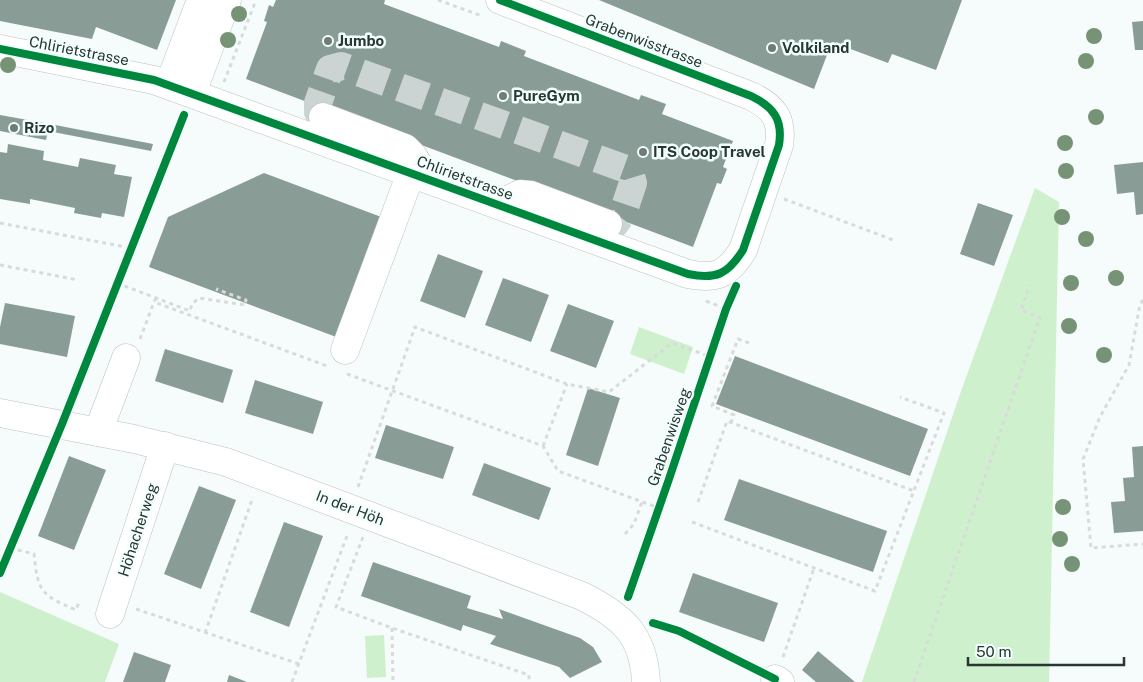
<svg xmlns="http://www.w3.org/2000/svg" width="1143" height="682" viewBox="0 0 1143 682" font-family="'Public Sans',sans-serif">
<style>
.green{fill:#cef0cc}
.building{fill:#899d96}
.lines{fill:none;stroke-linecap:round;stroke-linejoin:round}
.minor-tunnel{stroke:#ccd4d3;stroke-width:28;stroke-dasharray:28 14;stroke-linecap:butt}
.minor-casing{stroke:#bac3c1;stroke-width:29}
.path{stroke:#d9dbdb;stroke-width:3;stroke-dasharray:4 4;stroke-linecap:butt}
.minor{stroke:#fefffe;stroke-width:28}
.cycleway-casing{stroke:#f2fffc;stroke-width:11}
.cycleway{stroke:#00873e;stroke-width:8}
.tree{fill:#779376}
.poi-dot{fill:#707b7a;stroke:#f2fffc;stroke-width:2}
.labels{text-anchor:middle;stroke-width:5;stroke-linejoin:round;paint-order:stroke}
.poi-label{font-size:15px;font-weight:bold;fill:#293634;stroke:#f2fffc;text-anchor:start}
.street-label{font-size:15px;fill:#293634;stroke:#f2fffc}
</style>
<rect width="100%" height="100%" fill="#f5fcfb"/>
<g class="green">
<path d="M1035 188 1059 202 1049 682H862L960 394Z"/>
<path d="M639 327 693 347 684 374 630 354Z"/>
<path d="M0 592 119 644 105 682H0Z"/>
<path d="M384 635 386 677 367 678 365 636Z"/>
</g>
<g class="building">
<path d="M0 0H176L157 50 96 27 92 39 0 21Z"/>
<path d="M276 0H385L384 4 499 47 501 41 526 51 524 56 639 100 641 95 666 104 662 114 733 141 723 167 727 169 721 184 717 183 693 247 246 79 267 22 264 21 269 5 273 7Z"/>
<path d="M599 0H962L936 70 892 54 888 63 832 42 814 89Z"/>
<path d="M1143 21V50H1135L1132 22Z"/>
<path d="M0 115 50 124 153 144 151 151 48 131 46 140 0 131Z"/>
<path d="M8 144 44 151 43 160 78 167 80 158 116 165 114 174 132 177 124 217 102 213 101 218 74 213 75 208 30 199V204L0 199V152L7 153Z"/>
<path d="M1143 162V214L1136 215 1134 192 1117 194 1114 165Z"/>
<path d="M264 173 384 218 339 338 149 267 168 217Z"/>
<path d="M978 203 1013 215 994 266 960 254Z"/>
<path d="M438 254 483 271 465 318 420 301Z"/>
<path d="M503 278 549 295 531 342 485 325Z"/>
<path d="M5 303 75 316 67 357 0 344V327Z"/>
<path d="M568 304 614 321 596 368 550 351Z"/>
<path d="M165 349 233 370 223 403 155 381Z"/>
<path d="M735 356 928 429 910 476 716 404Z"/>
<path d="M255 380 323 402 313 434 245 413Z"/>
<path d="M588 388 620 398 598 466 566 455Z"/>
<path d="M386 425 454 447 443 479 375 458Z"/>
<path d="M1143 446V531L1114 533 1111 502 1125 501 1123 478 1134 477 1132 447Z"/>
<path d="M69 456 106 470 74 550 38 536Z"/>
<path d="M484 463 551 488 539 520 472 495Z"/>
<path d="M739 479 887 531 873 572 724 520Z"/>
<path d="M199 486 236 500 201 589 164 574Z"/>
<path d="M284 522 323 536 289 627 250 612Z"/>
<path d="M373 562 471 596 467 608 503 619 499 609 580 638 593 647 602 662 570 678 559 667 490 644 496 636 463 625 461 631 361 596Z"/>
<path d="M693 573 778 603 764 642 679 612Z"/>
<path d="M818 651 855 682H816L802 670Z"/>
<path d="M134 652 171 665 165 682H123Z"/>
<path d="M229 675 247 682H227Z"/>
</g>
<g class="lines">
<path class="minor-tunnel" d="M323 117 318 112V103L330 69 341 66 629 170 633 183 623 213 615 224H608"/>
<defs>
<g id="minor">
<path d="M0 49 154 80 688 274C716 280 728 274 743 250L779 145C783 120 774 107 751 96L500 0"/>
<path d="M169 85 201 0"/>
<path d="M192 93 227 0"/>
<path d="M323 117 405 148 413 156 426 178"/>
<path d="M498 205 520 194 531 195 608 224"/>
<path d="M345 350 411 173"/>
<path d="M0 413 134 439 226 462 582 596C622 616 644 635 646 682"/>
<path d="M98 432 126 358"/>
<path d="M110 614 165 446"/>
<path d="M775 679 780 682"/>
</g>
</defs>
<use href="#minor" class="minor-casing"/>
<g class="path">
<path d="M438 0 482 16"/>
<path d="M224 82 256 0"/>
<path d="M784 199 896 241"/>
<path d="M0 223 131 248"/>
<path d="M0 265 78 280"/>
<path d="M117 283 190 311 192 304 199 298 245 305 246 300 216 289"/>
<path d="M156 298 154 302 327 366"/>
<path d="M1143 300 1140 304 1129 365 1100 417 1083 459 1091 548 1143 544"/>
<path d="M706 301 726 309"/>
<path d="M140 339 154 302"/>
<path d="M347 374 543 446 558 471 659 508"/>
<path d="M731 423 734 415 712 406 738 339 749 343"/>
<path d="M543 446 567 384"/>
<path d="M358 487 415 327 567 384 609 392 672 343 711 357"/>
<path d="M698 502 727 421 914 491"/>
<path d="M692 522 875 591 944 413 900 397"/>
<path d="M625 534 634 524 642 502"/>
<path d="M363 537 336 607 392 628 529 675V682"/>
<path d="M10 548 34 554C38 592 41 595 76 610L79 602"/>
<path d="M136 609 299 664"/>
<path d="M392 628 393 682"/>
<path d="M205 633 253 497"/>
<path d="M783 657 814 568"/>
<path d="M292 682 348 533"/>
<path d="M914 682 1040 317 1021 310 1030 285"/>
</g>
<use href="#minor" class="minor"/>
<defs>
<g id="cycleway">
<path d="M0 49 154 80 688 274C716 280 728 274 743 250L779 145C783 120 774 107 751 96L500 0"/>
<path d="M0 573 62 424 184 115"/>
<path d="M628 597 669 479 726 309 736 286"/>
<path d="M653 623 679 631 775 679"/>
</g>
</defs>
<use href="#cycleway" class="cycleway-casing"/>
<use href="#cycleway" class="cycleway"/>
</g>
<g class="tree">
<circle cx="239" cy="14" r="8"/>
<circle cx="1094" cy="36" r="8"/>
<circle cx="228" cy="40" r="8"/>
<circle cx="1086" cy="61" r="8"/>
<circle cx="8" cy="65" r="8"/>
<circle cx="1096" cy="117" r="8"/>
<circle cx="1065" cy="143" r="8"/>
<circle cx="1066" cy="171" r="8"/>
<circle cx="1062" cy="217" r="8"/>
<circle cx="1086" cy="239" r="8"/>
<circle cx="1116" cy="278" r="8"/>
<circle cx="1071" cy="283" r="8"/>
<circle cx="1069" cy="326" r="8"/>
<circle cx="1104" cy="355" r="8"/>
<circle cx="1063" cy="507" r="8"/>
<circle cx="1060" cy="539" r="8"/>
<circle cx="1072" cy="564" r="8"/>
</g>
<g class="poi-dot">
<circle cx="328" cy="41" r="5"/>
<circle cx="772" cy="48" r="5"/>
<circle cx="503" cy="96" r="5"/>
<circle cx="14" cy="128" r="5"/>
<circle cx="643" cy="152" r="5"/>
</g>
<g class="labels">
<g class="poi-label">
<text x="338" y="46">Jumbo</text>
<text x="782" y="53">Volkiland</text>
<text x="513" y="101">PureGym</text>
<text x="24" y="133">Rizo</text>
<text x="653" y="157">ITS Coop Travel</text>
</g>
<g class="street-label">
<text transform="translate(644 41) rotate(21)" y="5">Grabenwisstrasse</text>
<text transform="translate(79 51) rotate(11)" y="5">Chlirietstrasse</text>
<text transform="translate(465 178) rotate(20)" y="5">Chlirietstrasse</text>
<text transform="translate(669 437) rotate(-71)" y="5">Grabenwisweg</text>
<text transform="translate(350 508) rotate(21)" y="5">In der Höh</text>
<text transform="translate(138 530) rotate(-72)" y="5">Höhacherweg</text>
</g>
</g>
<path d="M968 657v8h156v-8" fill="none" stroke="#293634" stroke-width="2.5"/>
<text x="976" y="657" font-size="15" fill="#293634" stroke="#f2fffc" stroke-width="4" paint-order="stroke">50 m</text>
</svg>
